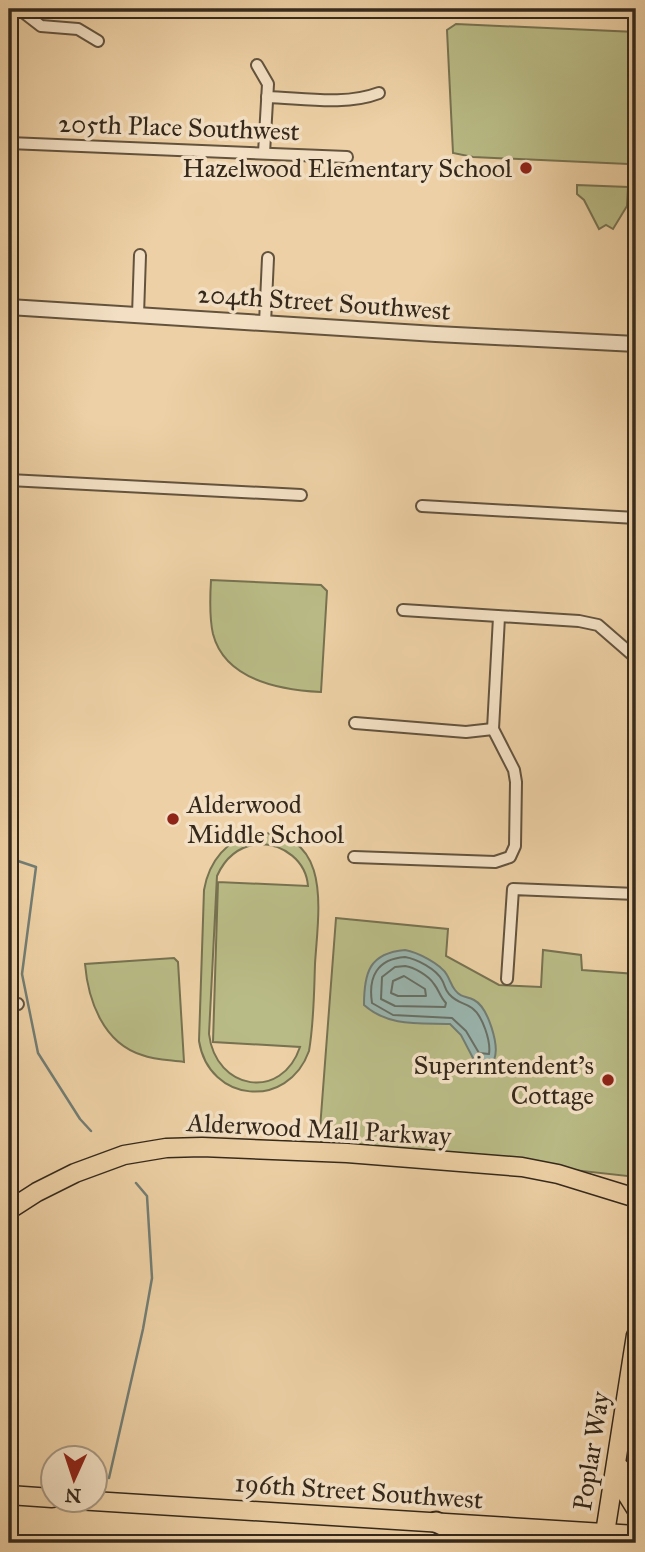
<svg xmlns="http://www.w3.org/2000/svg" width="645" height="1552" viewBox="0 0 645 1552" font-family="'IM FELL Great Primer',serif">
<style>
.green{fill:#b9bb86;stroke:#777251;stroke-width:2;fill-rule:evenodd}
.water{fill:#9ab5ae;stroke:#727d74;stroke-width:2}
.lines{fill:none;stroke-linecap:round;stroke-linejoin:round}
.shore{stroke:#686f65;stroke-width:2}
.stream{stroke:#727d74;stroke-width:2.5}
.minor-casing{stroke:#63533e;stroke-width:14}
.tertiary-casing{stroke:#63533e;stroke-width:18}
.primary-casing{stroke:#35291c;stroke-width:21}
.motorway-casing{stroke:#35291c;stroke-width:23}
.minor{stroke:#f3e0c4;stroke-width:10}
.tertiary{stroke:#f3e0c4;stroke-width:14}
.primary{stroke:#edd0a5;stroke-width:18}
.motorway{stroke:#edd0a5;stroke-width:19}
.poi-dot{fill:#8f2418;stroke:#f3e0c4;stroke-width:2.5}
.labels{text-anchor:middle;stroke-width:7;stroke-linejoin:round;paint-order:stroke}
.street-label{font-size:26px;fill:#35291c;stroke:#f3e0c4}
.poi-label{font-size:26px;fill:#35291c;stroke:#f3e0c4;text-anchor:end}
</style>
<rect width="100%" height="100%" fill="#edd0a5"/>
<filter id="stains"><feTurbulence type="fractalNoise" baseFrequency=".00286" numOctaves="4"/><feColorMatrix values="0 0 0 0 .2 0 0 0 0 .09 0 0 0 0 .02 0 0 0 .5 -.17"/></filter>
<radialGradient id="worn" r=".72"><stop offset=".6" stop-color="#630" stop-opacity="0"/><stop offset="1" stop-color="#630" stop-opacity=".3"/></radialGradient>
<g class="green">
<path d="M456 24 636 32V150L628 164 473 157 453 153 447 30Z"/>
<path d="M577 185 628 187 627 206 613 229 606 225 599 229 584 200 577 194Z"/>
<path d="M211 580 321 585 327 591 321 692C281 690 225 680 213 634 209 617 210 597 211 580Z"/>
<path d="M256 833C334 831 318 913 315 964 314 993 314 1022 309 1051 288 1110 209 1103 199 1041L204 890C209 861 227 839 256 833ZM259 844C284 844 306 861 308 886L218 882 213 1042 300 1047C282 1101 216 1091 209 1034L217 876C225 858 239 846 259 844Z"/>
<path d="M336 918 448 929 446 956 499 985 541 987 543 950 581 955 582 970 636 974V1177L319 1142Z"/>
<path d="M174 958 178 962 184 1062C170 1060 155 1060 142 1055 103 1043 88 1000 85 964Z"/>
</g>
<path class="water" d="M405 950C417 952 441 964 447 975 450 980 451 985 455 990 461 998 466 996 474 1000 488 1007 500 1046 494 1060L484 1063 474 1060 461 1035 450 1024C419 1023 389 1027 364 1005 364 973 369 953 405 950Z"/>
<g class="lines">
<g class="shore">
<path d="M405 957C417 959 436 969 442 980 445 985 445 990 449 994 458 1004 464 1002 472 1008 483 1016 491 1042 489 1054L479 1053 466 1031 452 1018 393 1015 372 1003C368 977 377 959 405 957Z"/>
<path d="M405 966C414 967 429 976 434 984 439 990 440 997 446 1003L445 1007 395 1006 381 999 382 977 395 967Z"/>
<path d="M404 976 425 989 426 996H398L391 993 393 981Z"/>
</g>
<g class="stream">
<path d="M9 858 36 867 22 974 38 1053 80 1119 91 1131"/>
<path d="M109 1478 143 1329 152 1278 147 1196 136 1183"/>
</g>
<defs>
<g id="minor">
<path d="M19 9 41 26 78 29 98 41"/>
<path d="M257 65 268 84 264 153"/>
<path d="M267 97C302 98 345 106 379 93"/>
<path d="M9 143 347 157"/>
<path d="M10 307 11 247"/>
<path d="M138 315 140 255"/>
<path d="M265 323 268 258"/>
<path d="M9 480 301 495"/>
<path d="M422 506 636 518"/>
<path d="M403 610 579 621 598 625 636 658"/>
<path d="M636 719V720"/>
<path d="M355 723 466 732 493 729"/>
<path d="M354 857 495 862 510 857 515 846 516 782 514 770 493 729 499 617"/>
<path d="M507 979 513 889 636 894"/>
<path d="M9 1003 18 1004"/>
</g>
<path id="tertiary" d="M9 307 436 334 636 344"/>
<g id="primary">
<path d="M9 1210 37 1192 75 1173 124 1155 166 1148 202 1147 347 1153 522 1167 558 1174 636 1198"/>
<path d="M620 1468 626 1493 636 1509"/>
<path d="M9 1495 52 1498"/>
<path d="M77 1500 636 1535"/>
<path d="M605 1533 636 1335"/>
</g>
<path id="motorway" d="M436 1522 479 1543"/>
</defs>
<use href="#minor" class="minor-casing"/>
<use href="#tertiary" class="tertiary-casing"/>
<use href="#primary" class="primary-casing"/>
<use href="#motorway" class="motorway-casing"/>
<use href="#minor" class="minor"/>
<use href="#tertiary" class="tertiary"/>
<use href="#primary" class="primary"/>
<use href="#motorway" class="motorway"/>
</g>
<g class="poi-dot">
<circle cx="526" cy="168" r="7"/>
<circle cx="173" cy="819" r="7"/>
<circle cx="608" cy="1080" r="7"/>
</g>
<g class="labels">
<g class="street-label">
<text transform="translate(179 127) rotate(2)" y="9">205th Place Southwest</text>
<text transform="translate(324 302) rotate(4)" y="9">204th Street Southwest</text>
<text transform="translate(319 1129) rotate(3)" y="9">Alderwood Mall Parkway</text>
<text transform="translate(591 1451) rotate(-81)" y="9">Poplar Way</text>
<text transform="translate(359 1491) rotate(4)" y="9">196th Street Southwest</text>
</g>
<g class="poi-label">
<text x="512" y="177">Hazelwood Elementary School</text>
<text x="187" y="813" text-anchor="start">Alderwood<tspan x="187" dy="30">Middle School</tspan></text>
<text x="594" y="1074">Superintendent's<tspan x="594" dy="30">Cottage</tspan></text>
</g>
</g>
<rect width="645" height="1552" fill="none" stroke="#edd0a5" stroke-width="35"/>
<rect x="10" y="10" width="624" height="1531" fill="none" stroke="#35291c" stroke-width="3.5"/>
<rect x="18" y="18" width="610" height="1517" fill="none" stroke="#35291c" stroke-width="2"/>
<g transform="translate(74 1479) rotate(183)"><circle r="33" fill="#f3e0c4" stroke="#a79781" stroke-width="2"/>
<path d="M0-5L12 26L0 18L-12 26Z" fill="#8f2418"/>
<text y="-10" font-size="19" font-weight="bold" text-anchor="middle" fill="#35291c">N</text>
</g>
<rect width="100%" height="100%" filter="url(#stains)"/>
<rect width="100%" height="100%" fill="url(#worn)"/>
</svg>
